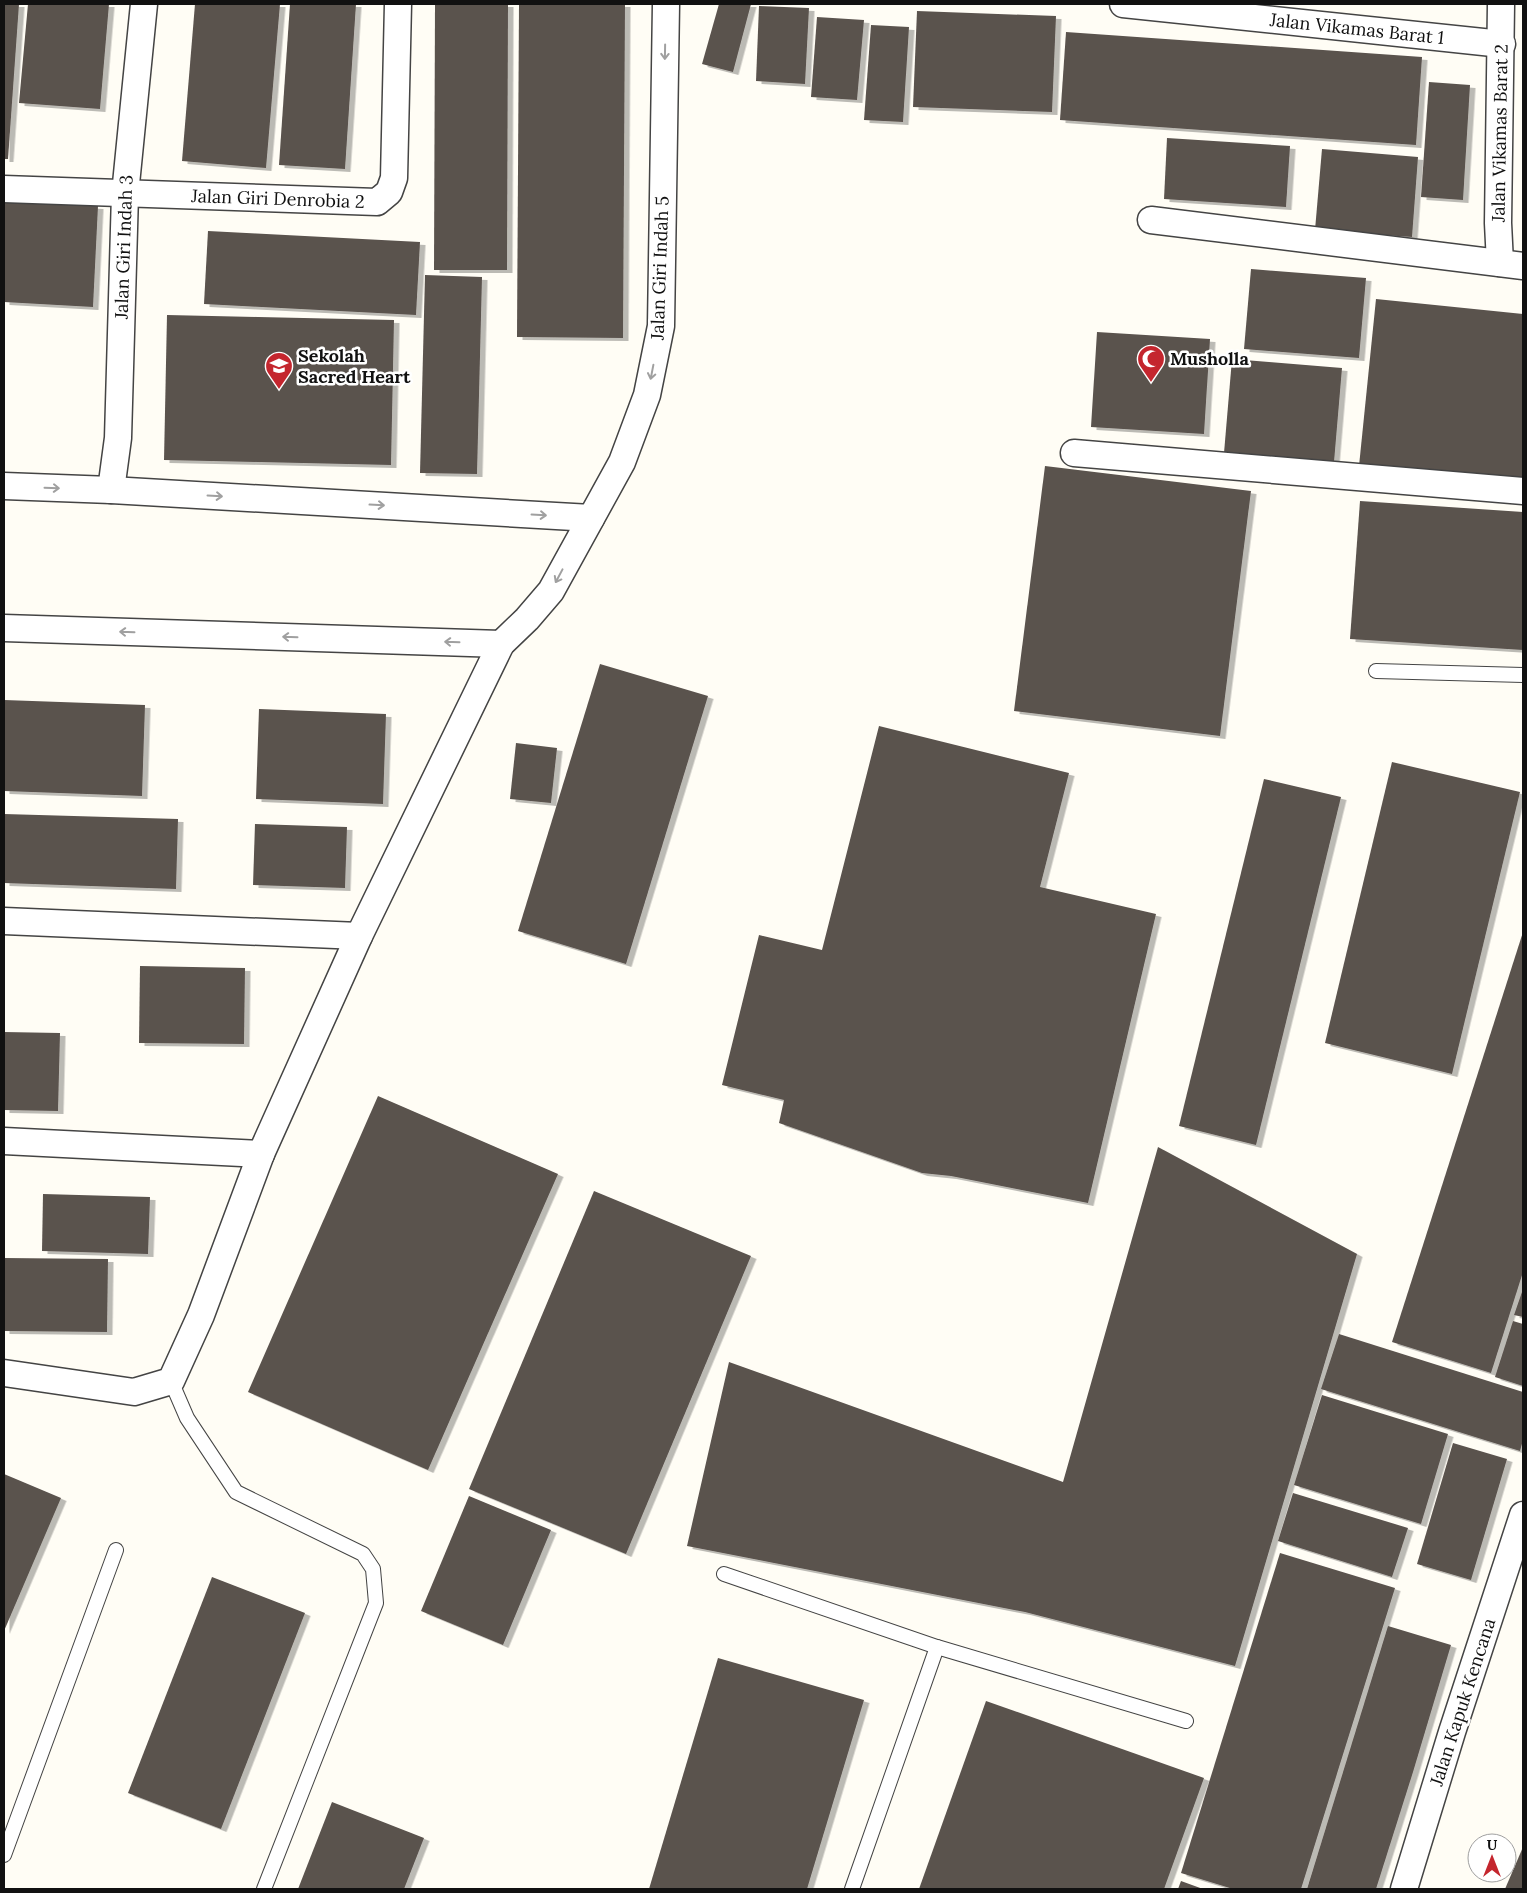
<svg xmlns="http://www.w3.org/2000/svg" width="1527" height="1893" viewBox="0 0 1527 1893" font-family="Lora,serif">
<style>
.building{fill:#5a524d;filter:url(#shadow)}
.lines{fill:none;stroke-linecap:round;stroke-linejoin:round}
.service-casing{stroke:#444;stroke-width:16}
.minor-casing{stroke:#444;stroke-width:29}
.service{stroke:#fff;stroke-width:14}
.minor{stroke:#fff;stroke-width:26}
.oneway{stroke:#a0a0a0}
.labels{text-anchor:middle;stroke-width:5;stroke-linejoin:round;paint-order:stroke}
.street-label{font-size:18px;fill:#111;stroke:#fff}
.poi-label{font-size:18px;font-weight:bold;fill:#111;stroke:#fff;text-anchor:start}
</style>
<defs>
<filter id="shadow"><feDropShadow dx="5.5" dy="3" stdDeviation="0" flood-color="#0004"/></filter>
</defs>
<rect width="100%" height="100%" fill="#fffdf5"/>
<g class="building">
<path d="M4 4H19L8 159H4Z"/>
<path d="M28 4H109L100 109 19 103Z"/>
<path d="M195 4H280L266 168 182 161Z"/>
<path d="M290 4H356L345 169 279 165Z"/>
<path d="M435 4H508L507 270H434Z"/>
<path d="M519 4H625L623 338 517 337Z"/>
<path d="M719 4H751L733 72 702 64Z"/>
<path d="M759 6 809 8 805 84 756 81Z"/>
<path d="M917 11 1056 16 1052 112 913 107Z"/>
<path d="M817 17 864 20 857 100 811 97Z"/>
<path d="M871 25 909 27 903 122 864 120Z"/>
<path d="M1066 32 1422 57 1416 145 1060 120Z"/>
<path d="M1429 82 1470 85 1463 200 1421 197Z"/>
<path d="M1167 138 1290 146 1286 207 1164 199Z"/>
<path d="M1322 149 1418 157 1412 237 1315 230Z"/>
<path d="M4 201 98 206 93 307 4 302Z"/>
<path d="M208 231 420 242 416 315 204 304Z"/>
<path d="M1251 269 1366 278 1359 358 1244 349Z"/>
<path d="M425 275 482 277 477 474 420 473Z"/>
<path d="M1376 299 1523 314V482L1359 466Z"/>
<path d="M167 315 394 320 391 465 164 460Z"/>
<path d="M1097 332 1210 339 1204 434 1091 427Z"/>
<path d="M1232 359 1342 368 1334 462 1224 453Z"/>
<path d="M1045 466 1251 491 1220 736 1014 711Z"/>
<path d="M1360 501 1523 512V650L1350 639Z"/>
<path d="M600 664 708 696 626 964 518 931Z"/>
<path d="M4 700 145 705 142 796 4 791Z"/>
<path d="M259 709 386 714 383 804 256 799Z"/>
<path d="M879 726 1069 773 1040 887 1156 914 1088 1203 951 1176 922 1173 779 1123 784 1100 722 1085 759 935 822 950Z"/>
<path d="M516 743 557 748 551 803 510 799Z"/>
<path d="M1392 762 1520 792 1452 1074 1325 1043Z"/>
<path d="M1264 779 1341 797 1256 1145 1179 1126Z"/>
<path d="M4 814 178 819 176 889 4 883Z"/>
<path d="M255 824 347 827 345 888 253 885Z"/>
<path d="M1523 932V1272L1491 1373 1392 1342Z"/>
<path d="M140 966 245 968 244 1044 139 1043Z"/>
<path d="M4 1032 60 1033 58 1111 4 1110Z"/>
<path d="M378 1096 558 1174 428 1470 248 1392Z"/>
<path d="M1158 1147 1357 1254 1235 1666 1025 1612 687 1546 729 1362 1063 1482Z"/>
<path d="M594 1191 751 1256 626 1554 469 1489Z"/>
<path d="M43 1194 150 1197 148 1254 42 1251Z"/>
<path d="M4 1258 108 1259 107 1332 4 1331Z"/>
<path d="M1523 1289V1317L1514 1315Z"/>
<path d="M1513 1321 1523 1324V1386L1495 1377Z"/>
<path d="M1339 1334 1523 1392V1440L1520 1451 1321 1389Z"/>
<path d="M1322 1395 1448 1434 1421 1524 1294 1485Z"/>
<path d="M1453 1443 1507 1459 1471 1580 1417 1564Z"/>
<path d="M4 1474 61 1498 4 1631Z"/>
<path d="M1293 1493 1408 1528 1392 1577 1278 1541Z"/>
<path d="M469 1496 551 1530 503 1645 421 1611Z"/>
<path d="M1280 1553 1395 1588 1301 1889H1233L1181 1873Z"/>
<path d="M212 1577 305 1613 221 1829 128 1793Z"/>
<path d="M1388 1626 1451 1645 1413 1772 1376 1889H1307Z"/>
<path d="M718 1658 864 1700 807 1889H649Z"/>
<path d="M986 1701 1204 1778 1164 1889H919Z"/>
<path d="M332 1802 424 1838 404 1889H298Z"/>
<path d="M1523 1847V1889H1505Z"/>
<path d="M1181 1881 1203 1889H1178Z"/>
</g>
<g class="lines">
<defs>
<g id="service">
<path d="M1376 671 1523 675"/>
<path d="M171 1381 187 1418 236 1492 363 1554 373 1569 376 1603 264 1889"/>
<path d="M724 1574 937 1647 1186 1721"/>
<path d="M4 1855 116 1550"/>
<path d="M852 1889 937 1647"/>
</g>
<g id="minor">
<path d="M1123 4 1502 44"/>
<path d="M4 189 377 202 389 192 394 178 398 4"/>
<path d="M1151 220 1523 266"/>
<path d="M1500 263 1498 223 1501 4"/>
<path d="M1074 453 1523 491"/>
<path d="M4 486 111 490 591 518"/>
<path d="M111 490 118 438 125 194 144 4"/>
<path d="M4 628 501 644"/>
<path d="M4 921 359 936"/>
<path d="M4 1141 261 1154"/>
<path d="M4 1373 134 1392 171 1381 201 1315 261 1154 359 936 501 644 527 619 551 591 622 462 647 395 661 326 666 4"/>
<path d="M1404 1889 1452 1732 1523 1515"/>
</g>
</defs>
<use href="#service" class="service-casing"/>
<use href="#minor" class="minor-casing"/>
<use href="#service" class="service"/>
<use href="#minor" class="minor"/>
</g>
<defs><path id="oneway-shaft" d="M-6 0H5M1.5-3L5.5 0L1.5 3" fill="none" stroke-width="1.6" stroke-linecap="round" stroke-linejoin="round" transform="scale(1.25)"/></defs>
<g class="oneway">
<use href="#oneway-shaft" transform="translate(665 52) rotate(91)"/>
<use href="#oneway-shaft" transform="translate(652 372) rotate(101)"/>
<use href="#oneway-shaft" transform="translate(52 488) rotate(2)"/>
<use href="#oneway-shaft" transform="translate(215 496) rotate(3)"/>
<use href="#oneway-shaft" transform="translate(377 505) rotate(3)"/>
<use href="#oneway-shaft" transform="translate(539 515) rotate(3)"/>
<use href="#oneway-shaft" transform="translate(559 576) rotate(118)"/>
<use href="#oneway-shaft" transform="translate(127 632) rotate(-178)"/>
<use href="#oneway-shaft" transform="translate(290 637) rotate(-178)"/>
<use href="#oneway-shaft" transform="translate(452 642) rotate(-178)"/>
</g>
<defs>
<symbol id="mosque-pin" viewBox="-11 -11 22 30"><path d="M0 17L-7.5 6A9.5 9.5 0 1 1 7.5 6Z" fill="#c4262e" stroke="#fff"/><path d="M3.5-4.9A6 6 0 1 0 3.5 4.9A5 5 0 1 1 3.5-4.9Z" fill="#fff"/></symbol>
<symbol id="school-pin" viewBox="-11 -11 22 30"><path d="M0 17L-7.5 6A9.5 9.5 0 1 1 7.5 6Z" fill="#c4262e" stroke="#fff"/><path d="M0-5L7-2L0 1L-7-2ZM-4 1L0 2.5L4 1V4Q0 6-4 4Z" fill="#fff"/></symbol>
</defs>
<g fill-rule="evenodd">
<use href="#mosque-pin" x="1135" y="343" width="32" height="43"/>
<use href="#school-pin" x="263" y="350" width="32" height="43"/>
</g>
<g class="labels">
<g class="street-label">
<text transform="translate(1357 29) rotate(6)" y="6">Jalan Vikamas Barat 1</text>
<text transform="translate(1500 133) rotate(-89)" y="6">Jalan Vikamas Barat 2</text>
<text transform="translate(278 199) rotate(2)" y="6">Jalan Giri Denrobia 2</text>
<text transform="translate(124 247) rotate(-88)" y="6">Jalan Giri Indah 3</text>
<text transform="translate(660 268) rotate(-88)" y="6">Jalan Giri Indah 5</text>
<text transform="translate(1463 1702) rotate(-72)" y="6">Jalan Kapuk Kencana</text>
</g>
<g class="poi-label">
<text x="298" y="362">Sekolah<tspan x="298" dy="21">Sacred Heart</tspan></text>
<text x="1170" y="365">Musholla</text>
</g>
</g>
<rect width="1527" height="1893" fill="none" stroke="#111111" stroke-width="10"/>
<g transform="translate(1492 1858)"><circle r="24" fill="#ffffff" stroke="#a0a0a0"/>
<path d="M0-4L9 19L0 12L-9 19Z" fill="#c4262e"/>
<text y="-8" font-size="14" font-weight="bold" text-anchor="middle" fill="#111111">U</text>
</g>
</svg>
